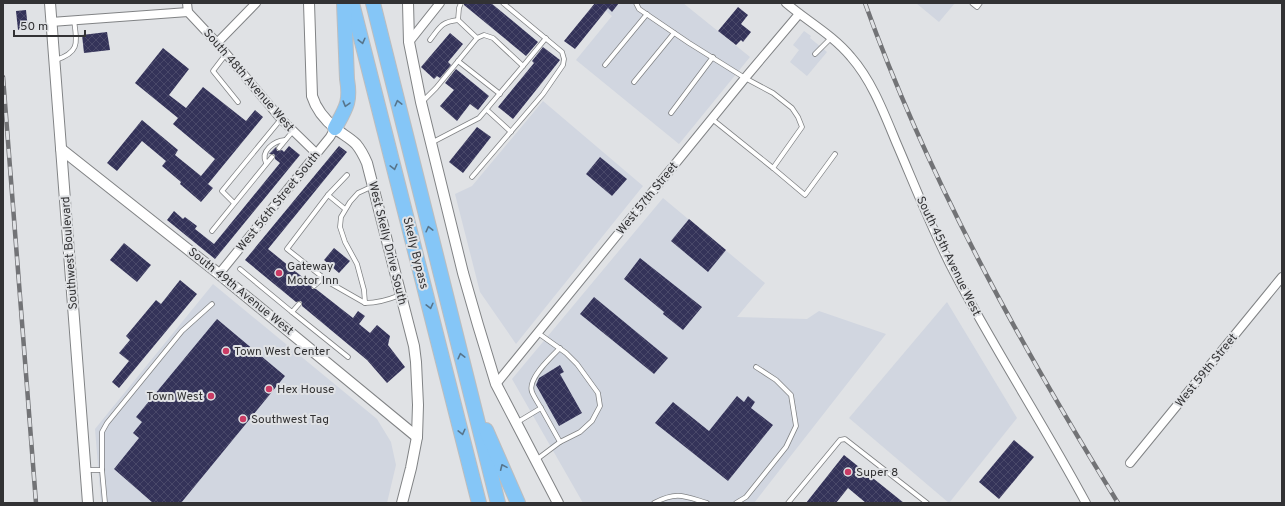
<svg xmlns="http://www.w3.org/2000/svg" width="1285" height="506" viewBox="0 0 1285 506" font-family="Overpass,sans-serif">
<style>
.built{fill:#d1d6e0}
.building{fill:url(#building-cross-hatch)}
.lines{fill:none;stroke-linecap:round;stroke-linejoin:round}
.service-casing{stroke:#818385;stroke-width:5.5}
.minor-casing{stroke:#818385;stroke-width:10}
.tertiary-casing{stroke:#818385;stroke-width:12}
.motorway-casing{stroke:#bdbdbe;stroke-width:16}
.service{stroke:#fff;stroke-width:4}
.minor{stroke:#fff;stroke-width:8}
.tertiary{stroke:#fff;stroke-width:10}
.motorway{stroke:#85c6f7;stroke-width:14}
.rail-casing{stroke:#727376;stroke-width:4.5}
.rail{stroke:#e0e2e5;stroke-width:3;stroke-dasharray:9;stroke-linecap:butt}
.oneway{stroke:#57758c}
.poi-dot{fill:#ca3c65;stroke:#e0e2e5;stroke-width:1.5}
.labels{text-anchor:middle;stroke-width:4;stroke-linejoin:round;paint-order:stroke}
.street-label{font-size:12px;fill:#323234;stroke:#e0e2e5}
.poi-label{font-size:12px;fill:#323234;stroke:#e0e2e5;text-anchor:start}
</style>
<defs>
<pattern id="building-cross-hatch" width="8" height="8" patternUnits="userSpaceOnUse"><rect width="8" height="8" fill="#343359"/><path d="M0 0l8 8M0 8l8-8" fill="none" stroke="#494869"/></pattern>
</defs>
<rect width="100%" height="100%" fill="#e0e2e5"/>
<g class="built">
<path d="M597 3H683L750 57 679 144 576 60 612 16Z"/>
<path d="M916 3H955L939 22Z"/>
<path d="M804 31 811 36 810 38 827 52 807 76 790 62 799 50 793 45Z"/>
<path d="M543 101 643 186 516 344 480 292 455 194 472 186Z"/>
<path d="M663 198 765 283 737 317 807 319 819 311 886 334 754 503H583L512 379Z"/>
<path d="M213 284 377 419 391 442 396 465 387 503H101L95 429Z"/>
<path d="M947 302 1017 418 949 503 849 418Z"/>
</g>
<g class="building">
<path d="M464 3H491L538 42 526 56 464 5Z"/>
<path d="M595 3H619L612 12 608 8 575 49 564 41Z"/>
<path d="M738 7 748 15 741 24 751 32 743 42 741 40 736 45 718 31Z"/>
<path d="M26 10 28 29 18 30 16 11Z"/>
<path d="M107 32 110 50 84 53 82 35Z"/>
<path d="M450 33 463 44 448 62 451 65 440 78 437 76 434 79 421 67Z"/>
<path d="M543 47 560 60 513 119 498 107 534 63 532 61Z"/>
<path d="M163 48 189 69 169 95 186 108 203 87 246 121 255 110 263 117 208 184 213 188 201 202 180 184 181 182 162 166 166 161 142 141 117 171 107 163 142 120 178 150 175 155 201 176 215 159 173 124 178 118 135 83Z"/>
<path d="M456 69 489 96 478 110 470 104 457 121 440 106 454 90 445 83Z"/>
<path d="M477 127 491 137 463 173 449 162Z"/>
<path d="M289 146 300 155 215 259 167 220 174 211 183 219 185 217 197 226 195 229 214 244 280 163 275 159V156L274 154H269L276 147 277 151 282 150 284 152Z"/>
<path d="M339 146 347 152 268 249 311 284 312 289H316L353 318 358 311 365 316 359 324 370 333 377 325 390 336 388 345 405 367 387 383 367 360 302 306V303L301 301 296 302 245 260Z"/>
<path d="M600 157 627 179 612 196 586 174Z"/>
<path d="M689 219 726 250 708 272 671 241Z"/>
<path d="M124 243 151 265 137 282 110 260Z"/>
<path d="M334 248 350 261 339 273 324 260Z"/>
<path d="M640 258 702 307 683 330 663 314 664 312 624 279Z"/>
<path d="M180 280 197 294 119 388 112 382 129 361 119 353 130 340 126 336 156 300 161 304Z"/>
<path d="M594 297 668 358 654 374 580 314Z"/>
<path d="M217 319 285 376 181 503H153L114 469 139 438 133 433 142 422 136 417Z"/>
<path d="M560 365 564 372 560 374 582 413 559 426 536 385 539 378Z"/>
<path d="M737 396 744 402 748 396 755 402 751 408 773 425 728 481 655 423 673 402 709 431Z"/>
<path d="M1014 440 1034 457 999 499 979 482Z"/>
<path d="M844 455 904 503H866L848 488 836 503H806Z"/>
</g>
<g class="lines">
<defs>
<g id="service">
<path d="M636 3 639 9 689 43 745 78 773 93 792 108 798 117 802 127 773 168 805 195 835 154"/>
<path d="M972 3 977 7 980 3"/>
<path d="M458 20 459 8 461 3"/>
<path d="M430 40C440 27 441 22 458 20L477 38"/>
<path d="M226 54 213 71 238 102"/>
<path d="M815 54 831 38"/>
<path d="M56 60C80 52 77 43 74 20"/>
<path d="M458 61 500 94"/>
<path d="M605 65 647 14"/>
<path d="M523 66 546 38"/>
<path d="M634 82 674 33"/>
<path d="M422 102 436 88 477 38 484 35 493 38 523 66 479 118 431 143"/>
<path d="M487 110 511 132"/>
<path d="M671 113 713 57"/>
<path d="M712 119 773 168"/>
<path d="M279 148 293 131"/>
<path d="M266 163C260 151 274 141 285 140"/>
<path d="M347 175 328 195 287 249 330 283 365 303"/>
<path d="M472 177 543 94 563 65 564 59 562 52 503 3"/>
<path d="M373 186 358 193 350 202 341 217 340 227 345 242 357 264 364 290 365 303C378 303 388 300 400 295"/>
<path d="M328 195 345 209"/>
<path d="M234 203 222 191 281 119"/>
<path d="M212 231 272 157"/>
<path d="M240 269 292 312 299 304"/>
<path d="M314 286 323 278"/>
<path d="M292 312 348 357"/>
<path d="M541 408C538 403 534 397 532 392 527 379 551 357 560 348"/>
<path d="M516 423 541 408 560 442"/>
<path d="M536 460 560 442 580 432 592 421 600 406 598 393 577 364 566 353 538 333"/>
<path d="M86 470H102"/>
<path d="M105 503 102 470V432L107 423 182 331 212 304"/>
<path d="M654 503C677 491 684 496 707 503"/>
<path d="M736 503 746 497 786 447 796 426 791 395 776 380 756 367"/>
<path d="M788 503 840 440 845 439 927 503"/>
</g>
<g id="minor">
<path d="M187 3 188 12 217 43 281 119 317 154"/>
<path d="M786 3C807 21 833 35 851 57 872 81 884 113 896 142 915 186 932 230 954 272 995 350 1044 425 1086 503"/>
<path d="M51 22 188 12"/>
<path d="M409 42 440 3"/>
<path d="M217 43 256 3"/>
<path d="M219 274 330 137 335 128"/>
<path d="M496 384 745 78 799 14"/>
<path d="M1130 463 1282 277"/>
</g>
<g id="tertiary">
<path d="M50 3 88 503"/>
<path d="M309 3 312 96C316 109 325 120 336 129 342 134 350 138 356 144 361 150 364 156 367 163L414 346 416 362 418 405 417 437 411 468 402 503"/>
<path d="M408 3 409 42 421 102 463 273 478 325 496 384 558 503"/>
<path d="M61 149 219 274 417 437"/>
</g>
<g id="motorway">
<path d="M352 3 479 503"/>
<path d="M373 3 498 503"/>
<path d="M335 128C346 108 351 102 347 79L344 3"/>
<path d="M486 430 518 503"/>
</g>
</defs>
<use href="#service" class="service-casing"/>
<use href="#minor" class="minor-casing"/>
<use href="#tertiary" class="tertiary-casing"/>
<use href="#motorway" class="motorway-casing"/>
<use href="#service" class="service"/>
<use href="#minor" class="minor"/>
<use href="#tertiary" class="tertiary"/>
<use href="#motorway" class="motorway"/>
<defs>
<g id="rail">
<path d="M865 3C928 179 1020 344 1118 503"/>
<path d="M3 77 36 503"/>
</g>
</defs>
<use href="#rail" class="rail-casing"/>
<use href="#rail" class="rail"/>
</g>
<defs><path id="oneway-chevron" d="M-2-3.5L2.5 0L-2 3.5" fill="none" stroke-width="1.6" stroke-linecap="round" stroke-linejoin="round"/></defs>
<g class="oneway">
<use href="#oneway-chevron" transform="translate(362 41) rotate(76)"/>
<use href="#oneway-chevron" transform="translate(398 103) rotate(-104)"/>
<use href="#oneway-chevron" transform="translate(346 104) rotate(106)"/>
<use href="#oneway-chevron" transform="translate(394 167) rotate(76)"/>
<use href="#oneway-chevron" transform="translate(429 229) rotate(-104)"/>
<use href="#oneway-chevron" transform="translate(430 306) rotate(76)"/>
<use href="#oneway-chevron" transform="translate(461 356) rotate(-104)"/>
<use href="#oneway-chevron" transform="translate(462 432) rotate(76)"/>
<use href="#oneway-chevron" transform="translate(503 467) rotate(-114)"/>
</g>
<g class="poi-dot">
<circle cx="279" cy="273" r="4"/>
<circle cx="226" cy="351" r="4"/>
<circle cx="269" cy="389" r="4"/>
<circle cx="211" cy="396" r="4"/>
<circle cx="243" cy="419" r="4"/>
<circle cx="848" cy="472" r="4"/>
</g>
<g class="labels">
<g class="street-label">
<text transform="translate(249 80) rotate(49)" y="4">South 48th Avenue West</text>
<text transform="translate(647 198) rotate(-51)" y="4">West 57th Street</text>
<text transform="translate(278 201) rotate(-51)" y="4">West 56th Street South</text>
<text transform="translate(388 243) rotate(76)" y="4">West Skelly Drive South</text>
<text transform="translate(69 253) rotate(-94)" y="4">Southwest Boulevard</text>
<text transform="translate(416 253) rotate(76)" y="4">Skelly Bypass</text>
<text transform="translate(949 256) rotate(64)" y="4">South 45th Avenue West</text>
<text transform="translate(241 291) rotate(39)" y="4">South 49th Avenue West</text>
<text transform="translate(1206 370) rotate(-51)" y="4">West 59th Street</text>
</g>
<g class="poi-label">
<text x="287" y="270">Gateway<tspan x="287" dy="14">Motor Inn</tspan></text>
<text x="234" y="355">Town West Center</text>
<text x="277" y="393">Hex House</text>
<text x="203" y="400" text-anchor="end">Town West</text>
<text x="251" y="423">Southwest Tag</text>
<text x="856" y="476">Super 8</text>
</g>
</g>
<rect width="1285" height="506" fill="none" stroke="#323234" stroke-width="8"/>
<path d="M14 30v6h71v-6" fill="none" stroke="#323234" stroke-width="2"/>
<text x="20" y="30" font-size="12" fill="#323234" stroke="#e0e2e5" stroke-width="3" paint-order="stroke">50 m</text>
</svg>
